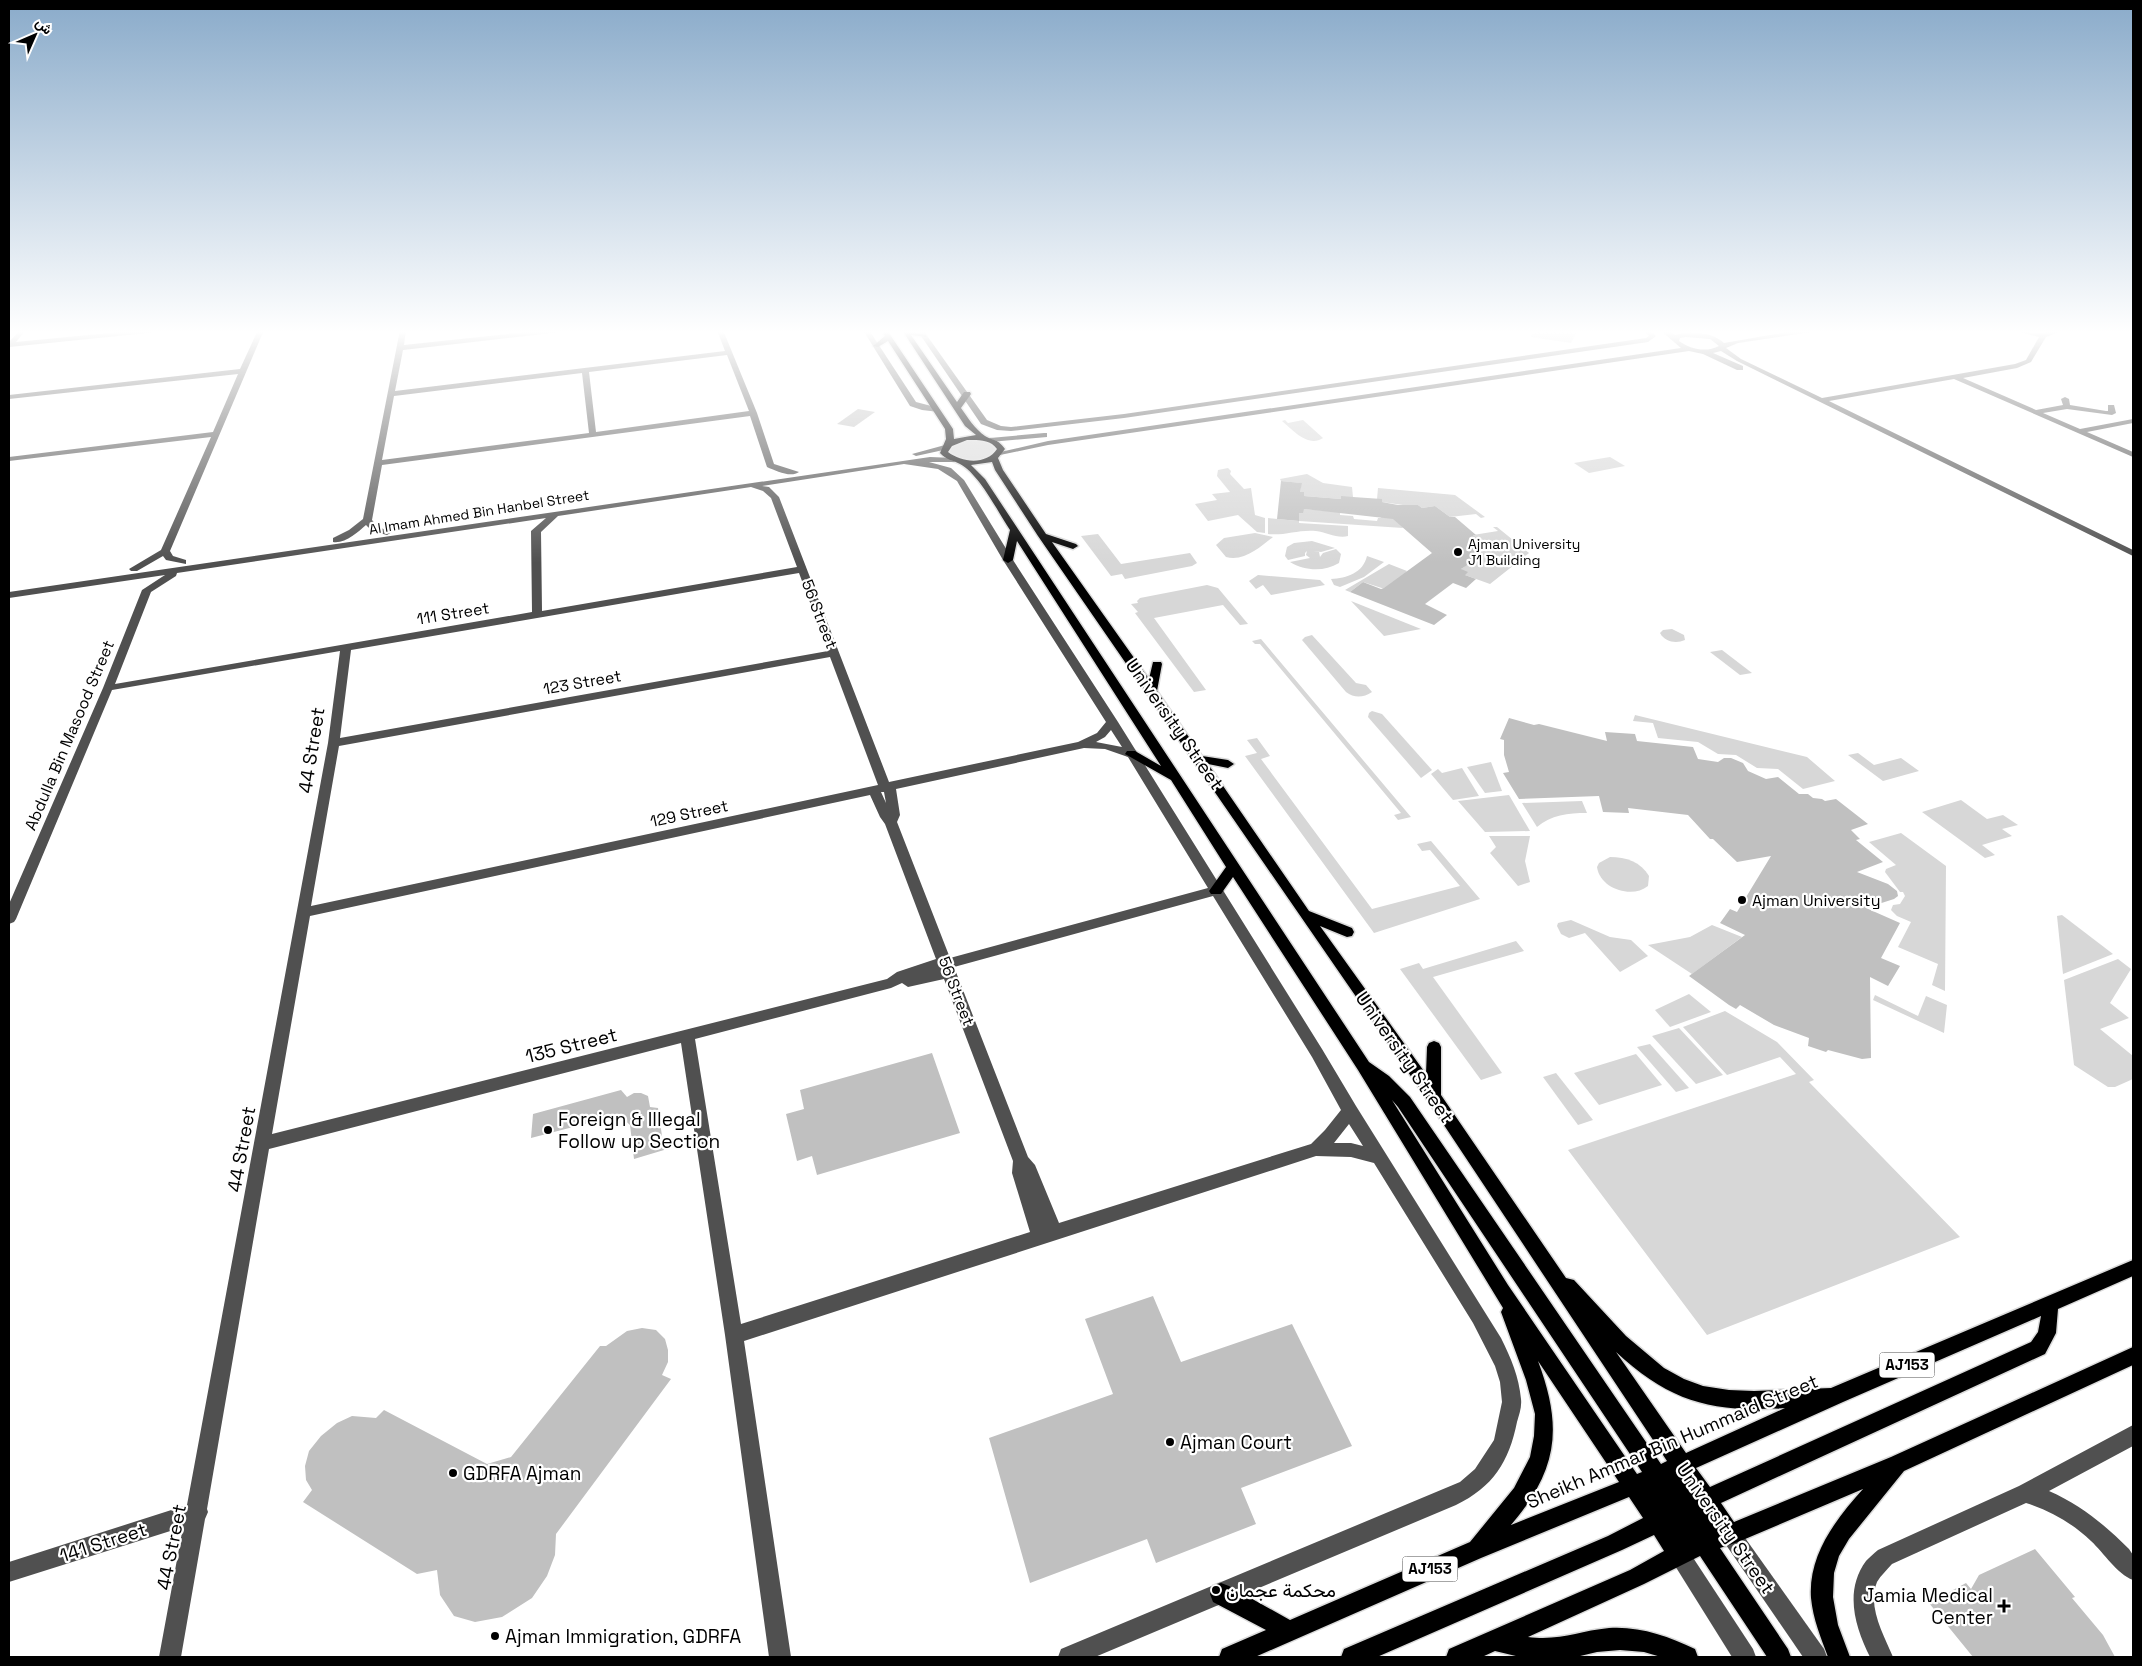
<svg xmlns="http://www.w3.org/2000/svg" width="2142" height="1666" viewBox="0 0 2142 1666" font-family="'Space Grotesk',Vazirmatn,sans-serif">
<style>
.green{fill:#d7d7d7}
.building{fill:#c0c0c0}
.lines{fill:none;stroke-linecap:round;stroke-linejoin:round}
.major-casing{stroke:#dbdbdb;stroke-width:3}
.minor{fill:#505050;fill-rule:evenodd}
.major{fill:#000;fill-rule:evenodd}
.poi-dot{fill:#000;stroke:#fff;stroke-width:2}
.labels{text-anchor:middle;stroke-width:4.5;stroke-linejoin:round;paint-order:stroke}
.far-street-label{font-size:14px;fill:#000;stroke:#fff}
.far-poi-label{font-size:14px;fill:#000;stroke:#fff;text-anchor:start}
.shield{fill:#fff;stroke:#4c4c4c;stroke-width:1}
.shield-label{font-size:15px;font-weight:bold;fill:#000}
.street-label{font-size:16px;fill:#000;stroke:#fff}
.poi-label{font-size:16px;fill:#000;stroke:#fff;text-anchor:start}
.near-street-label{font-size:19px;fill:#000;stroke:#fff}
.near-poi-label{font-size:19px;fill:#000;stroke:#fff;text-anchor:start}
</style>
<rect width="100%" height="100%" fill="#fff"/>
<g class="green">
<path d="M1285 420 1288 423 1303 420 1323 438C1308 448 1293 430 1282 421Z"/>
<path d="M970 439 987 440 996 444 998 452C984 460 963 466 949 453V449L955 443Z"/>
<path d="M1610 457 1625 466 1589 473 1574 463Z"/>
<path d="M1228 468 1231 471 1230 474 1244 489 1251 488 1255 515 1265 518V533L1257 532 1238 515 1208 521 1195 504 1217 500 1212 494 1230 492 1217 476 1218 470Z"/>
<path d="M1307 474 1323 483 1352 487 1353 497 1341 499 1304 496V492H1300L1301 483 1281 481 1280 479Z"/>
<path d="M1378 488 1455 495 1485 517 1481 518 1476 514 1450 517 1435 506 1422 508 1418 505 1410 506 1382 502V499H1377Z"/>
<path d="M1304 509 1340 512V515L1353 516 1354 519 1377 521 1378 518H1381L1382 515 1397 516 1403 528 1299 521V523L1348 526V536C1338 539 1326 532 1316 531 1300 529 1284 536 1268 534V518L1298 521 1299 513Z"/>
<path d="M1493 527H1497L1529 553 1490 584 1465 575 1461 569 1470 563 1475 550 1488 548 1473 535 1498 531Z"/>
<path d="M1255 533 1273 537C1260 547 1244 562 1226 557L1216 545 1224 538Z"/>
<path d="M1098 534 1121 564 1190 553 1197 563 1192 566 1125 579 1122 574 1111 576 1081 536Z"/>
<path d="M1312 541 1335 548 1321 552 1313 551 1319 552 1320 557 1323 553 1336 549 1341 554 1339 563C1324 572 1305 571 1290 562L1310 558 1306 555 1307 551 1305 553V556L1288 560 1285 556 1287 547 1294 543Z"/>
<path d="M1367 556 1384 562 1364 577 1340 587 1334 585 1331 579C1347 578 1363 573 1367 556Z"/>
<path d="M1389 564 1407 571 1391 591 1363 582 1350 592 1345 590Z"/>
<path d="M1258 575 1320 580 1325 585 1271 595 1263 585 1256 589 1249 581Z"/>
<path d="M1207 585 1218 588 1248 624 1240 625 1223 605 1154 618 1206 690 1194 692 1135 613 1138 612 1131 604 1138 603 1137 601 1140 598Z"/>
<path d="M1351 601 1421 629 1384 636Z"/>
<path d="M1672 629 1684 635 1685 640C1676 644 1665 642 1660 633L1663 630Z"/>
<path d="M1312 635 1356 683 1366 685 1372 692C1363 698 1354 698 1346 692L1302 640 1305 637Z"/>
<path d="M1261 639 1411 817 1398 820 1394 815 1401 813 1260 644H1255L1252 641Z"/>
<path d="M1722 650 1752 673 1740 675 1710 652Z"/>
<path d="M1372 711 1382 714 1432 770 1421 778 1368 717 1369 713Z"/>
<path d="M1635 715 1807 757 1835 781 1803 789 1778 769 1757 768 1736 755 1718 754 1698 742 1658 738 1653 723 1633 721Z"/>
<path d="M1257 738 1270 756 1261 759 1372 909 1460 886 1430 850 1422 851 1417 844 1431 841 1480 899 1374 933 1245 756 1257 753 1247 740Z"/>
<path d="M1858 753 1874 765 1901 758 1919 771 1883 781 1848 755Z"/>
<path d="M1491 762 1502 791 1485 793 1467 767Z"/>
<path d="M1462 768 1479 796 1453 800 1431 774 1438 769 1442 773Z"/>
<path d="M1509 795 1530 831 1485 832 1458 801Z"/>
<path d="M1961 800 1987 819 2003 815 2018 825 2002 829 2012 836 1982 845 1995 855 1985 858 1922 812Z"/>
<path d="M1582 801 1587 813C1568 813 1551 815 1537 827L1522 803Z"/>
<path d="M1901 833 1946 866 1945 991 1932 985 1938 964 1898 947 1911 922 1897 916 1891 910 1893 905 1900 904 1905 896 1903 892H1900L1885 872 1886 869 1896 865 1869 842Z"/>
<path d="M1489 836H1530L1525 861 1530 882 1518 886 1490 853 1496 847Z"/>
<path d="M1610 857C1626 857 1641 862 1649 876L1648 886C1632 899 1600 889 1597 867L1599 863Z"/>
<path d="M2062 915 2113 954 2063 974 2057 916Z"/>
<path d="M1571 920 1610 937 1631 940 1648 956 1620 972 1585 933 1569 938 1561 934 1557 926 1558 923Z"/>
<path d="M1712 925 1742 937 1692 974 1648 945 1690 937Z"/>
<path d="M1516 941 1524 951 1433 977 1502 1073 1481 1080 1400 969 1419 963 1423 969Z"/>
<path d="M2118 959 2131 969 2110 1003 2129 1018 2100 1029 2133 1056V1079L2115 1087H2108L2074 1065 2064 980Z"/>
<path d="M1689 994 1711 1012 1670 1027 1655 1010Z"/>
<path d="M1875 995 1918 1016 1926 996 1947 1005 1944 1033 1873 1000Z"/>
<path d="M1725 1011 1777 1042 1814 1080 1809 1082 1960 1237 1707 1335 1568 1150 1796 1074 1780 1057 1727 1075 1683 1027Z"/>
<path d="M1679 1028 1723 1075 1696 1084 1652 1036Z"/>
<path d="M1650 1044 1689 1088 1676 1092 1637 1047Z"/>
<path d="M1636 1054 1662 1085 1599 1105 1574 1073Z"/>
<path d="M1556 1073 1593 1120 1578 1125 1543 1077Z"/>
</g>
<g class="building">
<path d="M1532 330H1578L1571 343 1531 337Z"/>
<path d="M858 409 875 412 854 427 837 424Z"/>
<path d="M1281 481 1302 483 1300 492H1304V496L1341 499V496L1353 497 1382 499V502L1398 505H1418L1422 508 1435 506 1450 517H1455L1476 535H1473L1488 548 1475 550 1482 556 1461 569 1468 572 1465 575 1476 579 1466 588 1453 583 1425 604 1447 615 1434 625 1350 592 1363 582 1381 589 1384 588 1432 553 1393 519 1304 509 1303 513H1299V521L1277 519Z"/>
<path d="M1509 718 1534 725 1539 724 1607 741 1605 732 1635 734 1637 741 1693 747 1698 759 1718 762 1724 758H1731L1743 763 1748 771 1766 779 1778 777 1799 794H1808L1813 798 1822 799 1825 801 1836 799 1868 824 1851 830 1860 839 1856 840 1883 862 1857 872 1888 884 1897 891 1898 896 1894 899 1866 908 1900 923 1881 958 1900 966 1888 986 1870 977 1871 1058 1862 1059 1828 1050 1826 1052 1808 1046 1809 1038 1774 1025 1740 1005 1736 1009 1729 1005 1689 976 1745 935 1720 923 1730 909 1737 912 1771 856 1737 862 1713 839H1710L1688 815 1628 808 1629 813 1603 812 1599 796 1519 799 1503 773 1509 772 1504 755V740L1500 739Z"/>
<path d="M932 1053 960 1133 817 1175 812 1156 797 1161 786 1114 804 1109 800 1090Z"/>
<path d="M621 1090 627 1097 634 1093H641L648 1096 650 1107 658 1108 664 1150 634 1159 630 1125 619 1115 531 1138 533 1114Z"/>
<path d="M1153 1296 1181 1362 1292 1324 1352 1446 1241 1488 1256 1524 1156 1563 1147 1539 1030 1583 989 1438 1113 1394 1085 1319Z"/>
<path d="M642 1328 656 1330 665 1339 668 1350V1362L662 1375 671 1379 556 1534 555 1555 547 1576 532 1598 502 1617 475 1622 454 1616 440 1595 437 1570 417 1574 303 1502 312 1490 306 1480 305 1466 309 1451 321 1436 337 1423 352 1416 376 1418 384 1410 487 1464 511 1457 600 1346H606L627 1331Z"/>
<path d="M2035 1549 2075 1597 2072 1598 2103 1635 2115 1657H1973L1929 1603 1966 1583 1971 1589 1979 1575Z"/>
</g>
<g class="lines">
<defs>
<path id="major" d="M881 330H887L953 429 954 439 976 435 965 426 902 330 926 335V337L911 335 957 402 964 392H970L971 394 961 408C968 418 975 429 985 436 995 442 997 438 1005 449L998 458 1003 470 1046 534 1076 544 1078 546 1073 549 1052 542 1149 679 1153 662H1161L1162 664 1157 691 1202 756 1228 760 1234 764 1228 768 1208 764 1309 911 1352 928 1354 932 1352 936 1347 937 1320 926 1426 1074 1427 1047 1429 1043 1434 1041 1439 1043 1441 1047V1095L1566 1278 1574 1280 1626 1336 1664 1368 1684 1379 1703 1386 1729 1390 1754 1391 1831 1388 2133 1260V1276L2058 1309 2056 1333 2045 1354 1721 1503 1734 1522 1891 1457 2133 1347V1365L1904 1471 1849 1539 1839 1556 1834 1573 1833 1597 1838 1625 1850 1657H1828C1821 1638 1813 1619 1811 1598 1808 1555 1836 1519 1863 1489L1738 1542 1720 1548 1788 1649 1791 1657H1767L1700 1556 1644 1584 1528 1637C1561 1641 1578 1631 1609 1628 1639 1626 1668 1636 1695 1649L1698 1657H1661L1644 1652 1620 1650 1597 1652 1576 1657H1520L1495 1651 1482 1657H1446L1449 1649 1630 1570 1664 1551 1654 1535 1622 1550 1377 1657H1341L1344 1649 1608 1536 1643 1518 1629 1497 1481 1558 1255 1657H1219L1222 1649 1266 1630 1213 1602 1210 1594 1213 1586 1221 1583 1229 1586 1290 1620 1470 1542 1514 1488 1530 1457 1534 1436 1535 1414 1526 1380 1501 1312 1503 1308 1358 1070 1233 877 1221 894H1211L1209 891 1226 867 1171 780 1125 754 1127 751H1135L1161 766 1017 541 1013 560 1008 563 1003 560 1010 530C998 512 979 474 960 464 953 460 946 460 940 453L946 439 945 429 888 341 878 347 873 346 885 336ZM967 440C978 440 990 439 997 449 987 465 962 463 948 452L952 446ZM992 462 995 470 1038 536 1428 1101 1667 1461 1661 1464 1410 1097 1389 1076 1369 1062 985 479 971 465ZM1392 1100 1398 1107 1642 1472 1637 1474 1508 1285ZM2041 1316 2038 1332 2031 1342 1710 1487 1696 1468 1843 1402ZM1616 1352C1670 1402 1712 1413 1785 1408L1686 1453ZM1538 1361 1619 1482 1511 1525C1558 1470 1563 1428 1538 1361Z"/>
</defs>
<use href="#major" class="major-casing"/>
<g class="minor">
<path d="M20 330H26L16 342 139 330H161L158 332 9 347V342Z"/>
<path d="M258 330H264L170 551 173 556 186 560V564L166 560 163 556 137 571H131L129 569 161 550 211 437 9 461V457L213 432 238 374 9 399V395L240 369Z"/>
<path d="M400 330H406L404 345 544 330H564L561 332 403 350 395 391 725 351 717 330H723L757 413 774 464 799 472C791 478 776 471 767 467L750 416 382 465 372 520 378 527 392 532 387 535 372 531 366 525C358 532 345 544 333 542V538L349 530 363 519ZM727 355 749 411 596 432 589 372ZM582 373 589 433 382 460 394 396Z"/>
<path d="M863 330H869L916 402 939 408V412L922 410 910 406Z"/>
<path d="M917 330H923L987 420 1001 426 1011 427 1124 414 1646 338 1649 336 1643 330H1650L1656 336 1648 342 1124 418 1011 431 997 430 981 424Z"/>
<path d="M1660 330H1667L1675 335C1689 330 1713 332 1724 343L1798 330H1814L1811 332 1738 343 1726 348 1741 359 1822 398 2015 364 2026 360 2039 337 2011 330C2021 330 2034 335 2044 333 2051 332 2057 330 2064 330L2046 337 2031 362 2017 368 1963 378 2036 410 2063 405 2061 399 2065 397 2069 399 2070 405 2106 411H2108V405H2114L2116 413 2112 415 2067 409 2043 413 2080 429 2133 419V423L2087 432 2133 452V457L1954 379 1829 401 2133 550V556L1737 361 1721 351 1713 353 1743 366V370H1737L1703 354 1689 351 1048 445 1000 455 996 453 1048 441 1681 348ZM1686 337 1710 339 1719 346C1706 353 1690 349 1679 341L1680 338Z"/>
<path d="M2128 330H2133V333L2129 331Z"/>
<path d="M1044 433H1047V437L990 442 986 440 990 438Z"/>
<path d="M945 445H948V449L916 456 912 454Z"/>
<path d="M930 457 954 458 958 460 954 462H929L951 468 964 480 1013 560 1118 722 1322 1049 1356 1106 1501 1338C1511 1358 1519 1377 1521 1399 1522 1407 1519 1415 1517 1422 1509 1462 1493 1487 1456 1505L1095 1657H1058L1061 1649 1460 1482 1475 1469 1494 1440 1502 1402 1500 1382 1495 1366 1473 1323 1374 1163 1351 1157 1316 1156 744 1341 791 1657H769L725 1335 681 1043 269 1149 207 1509 208 1512 205 1519 181 1657H159L183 1527 9 1582V1562L187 1505 328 743 340 651 112 690 16 919 14 922 9 924V904L103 688 142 590 165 575 9 598V592ZM904 464 938 469 957 481 1003 560 1106 722 1097 733 1078 742 889 782 779 497 769 487 762 486ZM751 487 763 491 771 498 797 567 542 611 541 532 558 516ZM546 518 531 531 532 612 115 684 151 592 176 576 177 573ZM799 573 828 651 340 738 351 650ZM830 657 878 785 311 906 339 746ZM1111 730 1122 747 1096 742 1105 737ZM1084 748 1105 749 1128 757 1208 888 950 958 897 822 900 815 896 789ZM881 792H884L886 803ZM870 795 880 817 885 824 936 959 897 972 887 979 272 1134 310 916ZM1213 896 1312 1057 1341 1110 1325 1130 1311 1144 1059 1223 1035 1165 1028 1157 954 967ZM944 979 1013 1161 1012 1173 1030 1232 741 1324 695 1039 891 988 902 983 908 987ZM1349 1124 1363 1146 1351 1143H1334Z"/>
<path d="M2133 1425V1446L2049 1491C2081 1505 2105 1525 2129 1549L2133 1555V1580C2117 1574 2104 1553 2091 1541 2072 1523 2051 1511 2026 1503L1892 1564C1887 1570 1881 1575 1877 1582 1867 1607 1884 1635 1893 1657H1870C1855 1627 1844 1591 1866 1561 1870 1557 1874 1553 1878 1550L2019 1486Z"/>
<path d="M1731 1525 1738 1528 1824 1649 1827 1657H1803L1724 1542 1721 1535 1724 1528Z"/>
<path d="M1679 1544 1686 1547 1753 1649 1756 1657H1732L1672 1561 1669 1554 1672 1547Z"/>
</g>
<use href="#major" class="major"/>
</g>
<linearGradient id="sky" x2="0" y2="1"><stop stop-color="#8aabca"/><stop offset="0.59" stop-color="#fff"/><stop offset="1" stop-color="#fff" stop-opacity="0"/></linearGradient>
<rect width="2142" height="563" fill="url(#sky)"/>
<g class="poi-dot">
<circle cx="1458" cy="552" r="5"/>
<circle cx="1742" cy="900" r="5"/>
<circle cx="548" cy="1130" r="5"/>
<circle cx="1170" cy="1442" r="5"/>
<circle cx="453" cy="1473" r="5"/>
<circle cx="1216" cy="1590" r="5"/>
<path d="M2001.5 1598.5h5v5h5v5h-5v5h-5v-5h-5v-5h5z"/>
<circle cx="495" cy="1636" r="5"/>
</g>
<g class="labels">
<g class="far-street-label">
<text transform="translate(479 512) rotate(-9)" y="5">Al Imam Ahmed Bin Hanbel Street</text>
</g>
<g class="far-poi-label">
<text x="1468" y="549">Ajman University<tspan x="1468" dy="16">J1 Building</tspan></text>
</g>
<g class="shield">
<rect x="1879.5" y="1352.5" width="55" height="25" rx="4"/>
<rect x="1402.5" y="1556.5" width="55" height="25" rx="4"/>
</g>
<g class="shield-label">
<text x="1907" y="1370">AJ153</text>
<text x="1430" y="1574">AJ153</text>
</g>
<g class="street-label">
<text transform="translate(453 613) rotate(-9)" y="6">111 Street</text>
<text transform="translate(820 614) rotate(69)" y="6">56 Street</text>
<text transform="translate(582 682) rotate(-10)" y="6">123 Street</text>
<text transform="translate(69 735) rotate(-67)" y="6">Abdulla Bin Masood Street</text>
<text transform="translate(689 813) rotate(-12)" y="6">129 Street</text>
<text transform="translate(957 991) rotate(69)" y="6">56 Street</text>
</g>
<g class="poi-label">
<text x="1752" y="906">Ajman University</text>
</g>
<g class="near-street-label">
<text transform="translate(1175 724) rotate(55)" y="7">University Street</text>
<text transform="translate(311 750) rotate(-81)" y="7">44 Street</text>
<text transform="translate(571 1045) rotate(-14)" y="7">135 Street</text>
<text transform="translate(1405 1057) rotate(55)" y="7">University Street</text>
<text transform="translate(241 1149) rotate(-80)" y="7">44 Street</text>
<text transform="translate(1672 1441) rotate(-23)" y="7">Sheikh Ammar Bin Hummaid Street</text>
<text transform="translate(1726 1528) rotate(55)" y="7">University Street</text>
<text transform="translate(103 1542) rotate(-18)" y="7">141 Street</text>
<text transform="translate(171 1547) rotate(-79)" y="7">44 Street</text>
</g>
<g class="near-poi-label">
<text x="558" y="1126">Foreign &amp; Illegal<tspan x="558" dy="22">Follow up Section</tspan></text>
<text x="1180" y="1449">Ajman Court</text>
<text x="463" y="1480">GDRFA Ajman</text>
<text x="1226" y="1597">محكمة عجمان</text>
<text x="1993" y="1602" text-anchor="end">Jamia Medical<tspan x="1993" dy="22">Center</tspan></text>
<text x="505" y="1643">Ajman Immigration, GDRFA</text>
</g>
</g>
<rect width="2142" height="1666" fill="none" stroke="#000000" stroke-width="20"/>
<g transform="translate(35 35) rotate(45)" stroke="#ffffff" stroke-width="4" paint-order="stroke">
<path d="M0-4L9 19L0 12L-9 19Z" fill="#000000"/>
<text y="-8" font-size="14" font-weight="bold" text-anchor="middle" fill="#000000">ش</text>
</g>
</svg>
